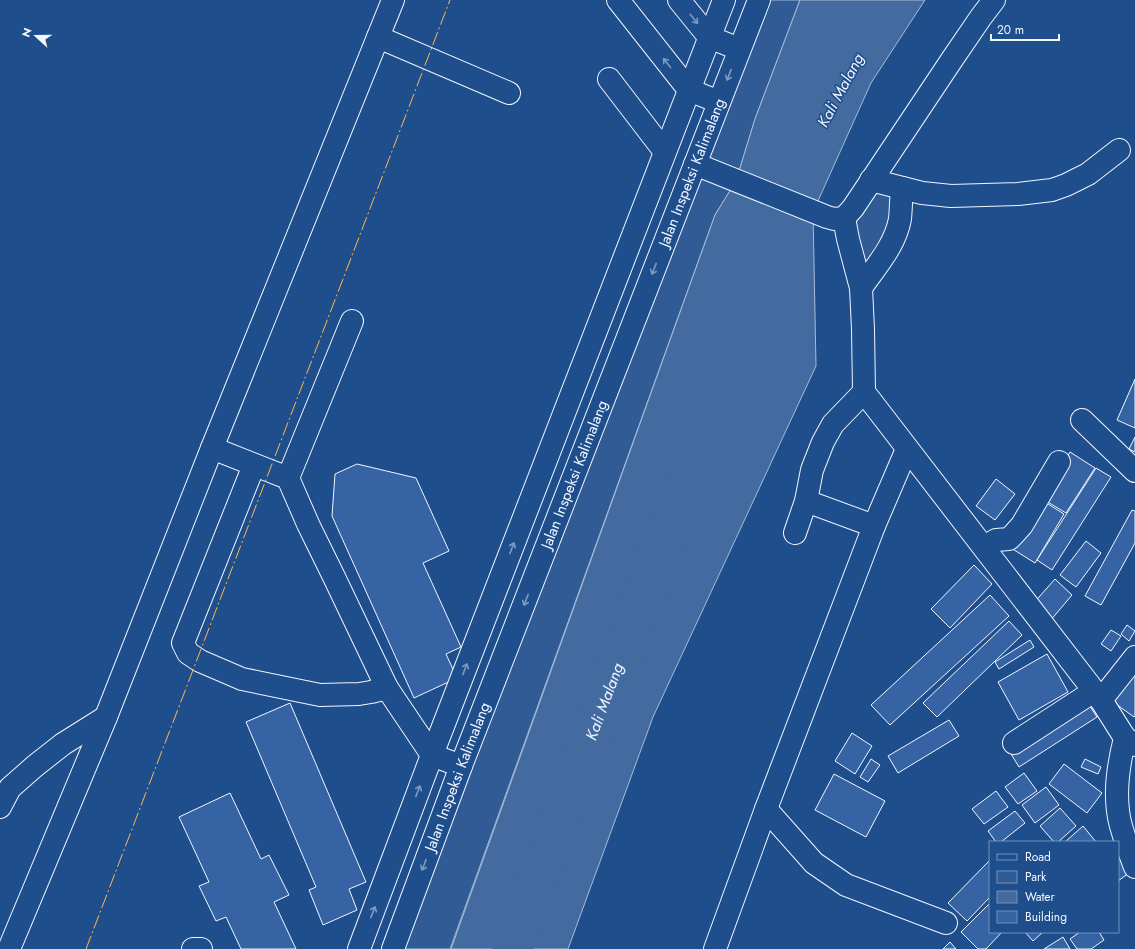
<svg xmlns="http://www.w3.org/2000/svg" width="1135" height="949" viewBox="0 0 1135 949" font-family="Jost,sans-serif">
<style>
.green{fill:#305b95;stroke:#a8bbd7}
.water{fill:#446ba0;stroke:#a8bbd7}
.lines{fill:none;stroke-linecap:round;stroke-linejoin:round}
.river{stroke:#446ba0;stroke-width:41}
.building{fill:#3563a3;stroke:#f2f6ff}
.minor-casing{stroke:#f2f6ff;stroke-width:24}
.major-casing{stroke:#f2f6ff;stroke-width:24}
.minor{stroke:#1f4e8c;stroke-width:22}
.major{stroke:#1f4e8c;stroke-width:22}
.power{stroke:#ffb74d;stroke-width:1;stroke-dasharray:14 3 2 3;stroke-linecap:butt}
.oneway{stroke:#7e9ac0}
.labels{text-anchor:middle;stroke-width:3;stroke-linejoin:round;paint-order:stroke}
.street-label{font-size:15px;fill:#f2f6ff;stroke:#1f4e8c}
.water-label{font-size:16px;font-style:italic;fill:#f2f6ff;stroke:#1f4e8c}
</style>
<rect width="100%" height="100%" fill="#1f4e8c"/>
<g class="green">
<path d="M759 0H800L755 119 736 181 715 215 450 949H393Z"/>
<path d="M871 180 902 188 870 274 844 218Z"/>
</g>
<path class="water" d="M800 0H925L871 83 813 212 816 366 653 717 568 949H451L715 215 736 181 755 119Z"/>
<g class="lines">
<path class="river" id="s1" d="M512 949 696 454"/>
</g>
<g class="building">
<path d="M1135 379V428L1117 420Z"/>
<path d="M1135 437V452L1129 449Z"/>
<path d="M1070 452 1095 468 1066 513 1041 498Z"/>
<path d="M357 464 416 478 449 551 423 563 461 647 446 654 457 678 414 698 332 516 335 474Z"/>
<path d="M1096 468 1111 477 1052 570 1037 560Z"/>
<path d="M996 479 1015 494 995 520 976 506Z"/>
<path d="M1040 499 1064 514 1035 563 1011 548Z"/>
<path d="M1132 510 1135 511V543L1101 605 1085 596Z"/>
<path d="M1086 541 1101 553 1076 587 1060 575Z"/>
<path d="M974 565 992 584 950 628 931 609Z"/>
<path d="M1055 579 1072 595 1050 621 1032 605Z"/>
<path d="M990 595 1009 616 890 725 871 705Z"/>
<path d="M1009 621 1022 635 937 717 923 703Z"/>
<path d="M1127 625 1135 631 1129 641 1121 634Z"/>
<path d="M1111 630 1121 636 1111 651 1101 644Z"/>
<path d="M1030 640 1034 647 999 669 995 662Z"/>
<path d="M1047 654 1068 692 1019 720 998 682Z"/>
<path d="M1135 665V716L1134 717 1109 699Z"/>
<path d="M1086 700 1097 717 1019 767 1008 749Z"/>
<path d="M290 703 366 882 349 889 357 910 323 925 309 890 316 887 246 722Z"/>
<path d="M949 720 959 736 898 773 888 756Z"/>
<path d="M852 733 872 746 855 774 835 761Z"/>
<path d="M871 759 880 765 868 782 860 777Z"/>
<path d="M1085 759 1101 767 1098 774 1081 767Z"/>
<path d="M1064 764 1102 793 1087 813 1049 784Z"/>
<path d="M1024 773 1037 791 1018 804 1005 787Z"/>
<path d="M834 774 885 801 866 837 815 810Z"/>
<path d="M1046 787 1059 805 1035 823 1022 805Z"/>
<path d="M996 791 1008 807 984 824 972 809Z"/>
<path d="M230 793 261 859 269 855 289 895 274 902 296 949H241L226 917 216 921 199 886 209 882 179 817Z"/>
<path d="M1060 808 1076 826 1058 842H1054L1040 826Z"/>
<path d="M1015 811 1025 823 1001 842H996L988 831Z"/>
<path d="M1083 826 1096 842H1065Z"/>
<path d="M1118 857 1129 873 1118 881Z"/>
<path d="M990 860V897L967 921 948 903Z"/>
<path d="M990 903V932H1002L986 949H978L961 932Z"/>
<path d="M1025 932H1043L1033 941Z"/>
<path d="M1080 932H1099L1104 940 1091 949H1077L1070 939Z"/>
<path d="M1063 937 1070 949H1044Z"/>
<path d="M950 942 956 949H943Z"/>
</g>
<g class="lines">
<defs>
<g id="minor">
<path d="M618 0 689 90 719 102"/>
<path d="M679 0 709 37 739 49"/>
<path d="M378 37 509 93"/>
<path d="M609 79 665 152"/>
<path d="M695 164 827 217 834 219 844 218 853 208 951 61 981 17 994 0"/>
<path d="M871 180 922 193 951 196 1018 194 1052 190 1066 185 1088 174 1119 150"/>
<path d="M844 218 848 239 861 288 863 329 864 392 1101 700 1125 738 1135 745"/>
<path d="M861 288C876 266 895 246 900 219 901 209 901 198 902 188"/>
<path d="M1082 420 1135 471"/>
<path d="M212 448 288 478 308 524 335 579 387 688 432 755 461 766"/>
<path d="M254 465 183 643 188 653 200 661 242 679 320 695 359 694 371 692 387 688"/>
<path d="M288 478 352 321"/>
<path d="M806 501 874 526"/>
<path d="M795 533 806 501 812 470 823 442 833 424 864 392"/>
<path d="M984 547 996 540 1009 539 1014 534 1022 525 1059 462"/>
<path d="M1101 700 1135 657"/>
<path d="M1125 738C1118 766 1113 797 1121 826 1125 840 1130 854 1135 867"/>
<path d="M1014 743 1094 691"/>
<path d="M0 807 10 788 35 766 63 744 106 717"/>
<path d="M766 809 814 863 846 885 946 923"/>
<path d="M9 949 106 717 212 448 393 0"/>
<path d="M193 949H201"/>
<path d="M715 949 766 809 874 526 907 449"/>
</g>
<g id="major">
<path d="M359 949 432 755 724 0"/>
<path id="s2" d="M393 949 461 766 759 0"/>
</g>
</defs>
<use href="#minor" class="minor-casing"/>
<use href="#major" class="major-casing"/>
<use href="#minor" class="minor"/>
<use href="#major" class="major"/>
<path class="power" d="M86 949 450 0"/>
</g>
<defs><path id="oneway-shaft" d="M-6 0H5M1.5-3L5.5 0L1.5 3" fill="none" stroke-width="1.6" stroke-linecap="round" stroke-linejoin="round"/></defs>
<g class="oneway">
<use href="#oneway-shaft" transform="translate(694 19) rotate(51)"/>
<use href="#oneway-shaft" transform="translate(667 63) rotate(-128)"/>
<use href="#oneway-shaft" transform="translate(729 75) rotate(111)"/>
<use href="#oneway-shaft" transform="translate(654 269) rotate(111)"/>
<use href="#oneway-shaft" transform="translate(512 548) rotate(-69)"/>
<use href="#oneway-shaft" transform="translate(526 600) rotate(111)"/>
<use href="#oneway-shaft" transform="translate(465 669) rotate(-69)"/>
<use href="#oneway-shaft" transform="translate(418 791) rotate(-69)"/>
<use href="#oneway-shaft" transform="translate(424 865) rotate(111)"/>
<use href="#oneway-shaft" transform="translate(373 912) rotate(-69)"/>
</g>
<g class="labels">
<g class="street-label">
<text dy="5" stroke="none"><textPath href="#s2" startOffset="832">Jalan Inspeksi Kalimalang</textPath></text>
<text dy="5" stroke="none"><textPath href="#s2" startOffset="508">Jalan Inspeksi Kalimalang</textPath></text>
<text dy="5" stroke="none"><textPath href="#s2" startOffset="184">Jalan Inspeksi Kalimalang</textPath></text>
</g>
<g class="water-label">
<text transform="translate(840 90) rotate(-62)" y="6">Kali Malang</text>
<text dy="6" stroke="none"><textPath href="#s1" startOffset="264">Kali Malang</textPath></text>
</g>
</g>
<rect x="989" y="841" width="130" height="92" fill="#1f4e8c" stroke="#7391ba"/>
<rect x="997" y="854" width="20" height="6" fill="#1f4e8c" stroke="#7391ba"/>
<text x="1025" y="861" font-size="12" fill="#f2f6ff">Road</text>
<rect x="997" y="871" width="20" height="12" fill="#305b95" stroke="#7391ba"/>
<text x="1025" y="881" font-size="12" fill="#f2f6ff">Park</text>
<rect x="997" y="891" width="20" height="12" fill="#446ba0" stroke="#7391ba"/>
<text x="1025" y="901" font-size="12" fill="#f2f6ff">Water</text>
<rect x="997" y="911" width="20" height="12" fill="#3563a3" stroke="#7391ba"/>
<text x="1025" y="921" font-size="12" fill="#f2f6ff">Building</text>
<g transform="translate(36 36) rotate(291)" stroke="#1f4e8c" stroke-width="3" paint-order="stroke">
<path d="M0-3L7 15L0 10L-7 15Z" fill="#f2f6ff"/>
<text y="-6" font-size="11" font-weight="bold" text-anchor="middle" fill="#f2f6ff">N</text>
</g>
<path d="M991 34v6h68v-6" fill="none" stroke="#f2f6ff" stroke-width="2"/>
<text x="997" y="34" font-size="12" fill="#f2f6ff" stroke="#1f4e8c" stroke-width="3" paint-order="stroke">20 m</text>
</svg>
